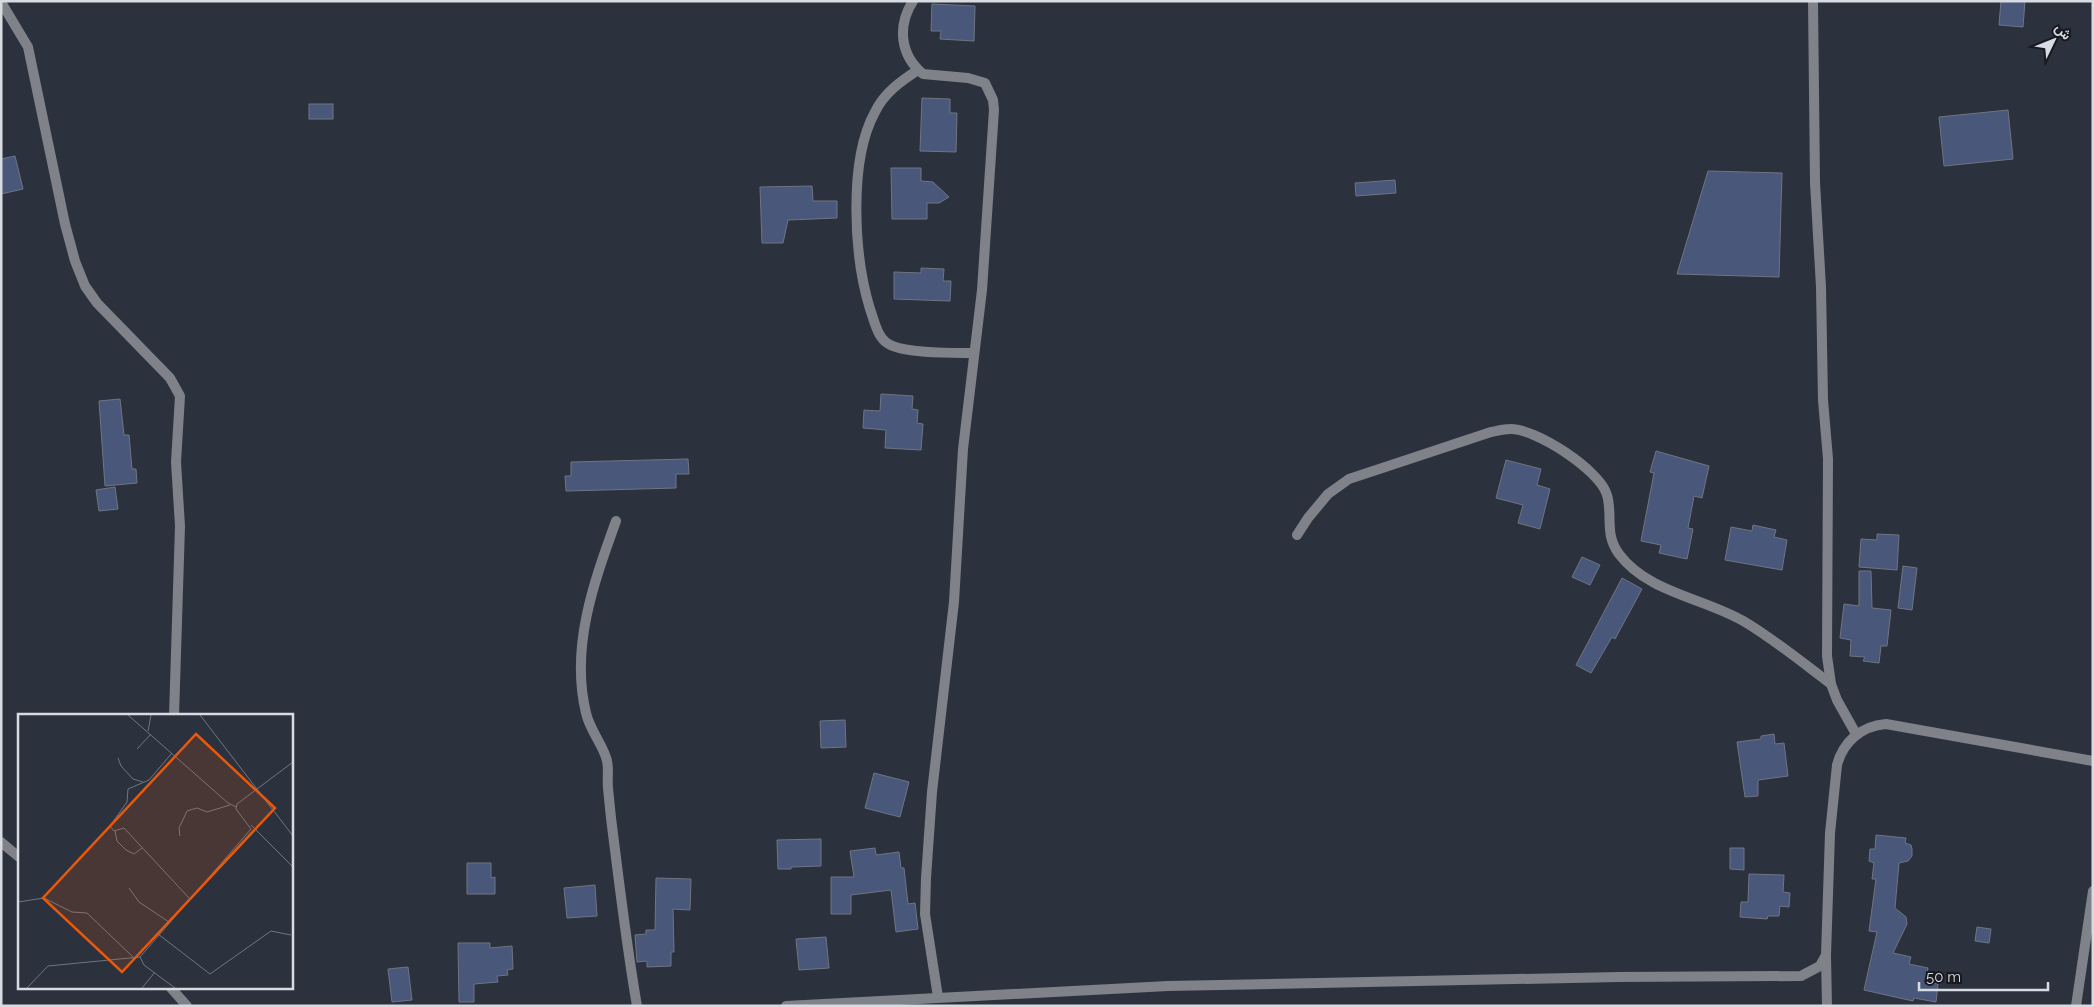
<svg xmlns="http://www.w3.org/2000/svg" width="2094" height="1007" viewBox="0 0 2094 1007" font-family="Raleway,Vazirmatn,sans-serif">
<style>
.building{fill:#48577a;stroke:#6e7583}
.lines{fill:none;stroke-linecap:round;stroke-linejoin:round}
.street{stroke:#7f8289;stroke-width:10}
.inset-road{fill:none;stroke:#70767f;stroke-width:1}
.view{fill:#e8590c;fill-opacity:0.15;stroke:#e8590c;stroke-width:2.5}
.inset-edge{fill:none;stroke:#d7dbe2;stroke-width:2.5}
</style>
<rect width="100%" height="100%" fill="#2c323d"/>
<g class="building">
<path d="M2001 1H2025L2023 27 1999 25Z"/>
<path d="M932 4 975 6 974 41 940 39 941 31H931Z"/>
<path d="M922 98 950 99V113H957L956 152 920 151Z"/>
<rect x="309" y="104" width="24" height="15"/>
<path d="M2008 110 2013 159 1944 166 1939 117Z"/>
<path d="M15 156 23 189 1 194V159Z"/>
<path d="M891 168H921V181L933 182 949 197 939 203H927V219H892Z"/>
<path d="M1708 171 1782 173 1779 277 1677 274Z"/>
<path d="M1395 180 1396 193 1356 196 1355 183Z"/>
<path d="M812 186 813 201H837V218L788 220 783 243H762L760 187Z"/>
<path d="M921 268 944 269 943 281H951L950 301 894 299V272L921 273Z"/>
<path d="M881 394 913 396 912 409 918 410 917 423 923 424 921 450 885 448 886 430 863 428 864 410 880 411Z"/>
<path d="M120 399 124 435H129L132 469H136L137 483 105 486 99 401Z"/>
<path d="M1656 451 1709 466 1702 498 1694 496 1688 528 1693 529 1687 559 1659 553 1661 545 1641 541 1654 473 1650 472Z"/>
<path d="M688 459 689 474H676V488L566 491 565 476H571V462Z"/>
<path d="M1506 460 1541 469 1537 485 1550 489 1540 529 1518 523 1523 505 1496 498Z"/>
<path d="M115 487 118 509 99 511 96 490Z"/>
<path d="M1753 525 1776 530 1774 537 1787 540 1782 570 1725 560 1731 527 1752 531Z"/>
<path d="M1877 534 1899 535 1897 570 1859 567 1861 539 1877 540Z"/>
<path d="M1582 557 1600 565 1590 585 1572 577Z"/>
<path d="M1903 566 1917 568 1912 610 1898 608Z"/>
<path d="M1859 571H1871L1872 608 1891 610 1887 646H1881L1879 663 1863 661 1865 657 1850 656 1851 640 1840 638 1844 604 1859 606Z"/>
<path d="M1622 578 1642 589 1615 639 1612 637 1591 673 1576 665Z"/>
<path d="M845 720 846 747 821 748 820 721Z"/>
<path d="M1774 734 1775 744 1784 743 1788 776 1758 780V796L1745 797 1737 742 1761 739V736Z"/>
<path d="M874 773 909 782 900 817 865 808Z"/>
<path d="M1876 835 1906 838 1905 843 1911 845 1912 849V856L1908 861 1899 863 1895 908 1906 917 1907 924 1893 953 1911 957 1909 964 1928 968 1925 982 1938 984 1936 1002 1914 998 1913 1001 1864 990 1877 932 1869 931 1876 879H1872L1874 863 1869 861 1870 849H1875Z"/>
<path d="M821 839V866L791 867V869H778L777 840Z"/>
<path d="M875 848 876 855 899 852 901 868H904L908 904 915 903 918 929 896 932 891 890 851 895V914H831V877H854L850 851Z"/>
<path d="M1730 848H1744V870L1730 869Z"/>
<path d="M467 863H491V878L495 877V894H467Z"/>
<path d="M1749 874 1784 875 1783 892 1790 893 1789 907 1780 906 1779 916H1768L1767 919 1740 917 1741 902H1748Z"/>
<path d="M656 878 691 879 690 910 673 909 674 952H671V966L647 967V961L637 962 635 935 646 934V930H655Z"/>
<path d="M595 885 597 916 567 918 564 888Z"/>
<path d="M1977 927 1991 929 1989 943 1975 941Z"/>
<path d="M826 937 829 968 799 970 796 939Z"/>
<path d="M458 943H490V948L512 946 513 969 507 970 508 975 497 976 498 982 474 984V1002H459Z"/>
<path d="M408 967 412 1000 392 1002 388 969Z"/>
</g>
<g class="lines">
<g class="street">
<path d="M913 1C897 26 900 55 923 74L968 78 985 83 993 100 994 110 982 290 963 449 954 602 932 792 926 878 925 914 938 997"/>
<path d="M1813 1 1815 183 1821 287 1823 400 1828 459 1827 656 1831 684 1837 700 1856 734"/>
<path d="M1 2 28 47 65 224 75 261 85 286 97 303 170 378 180 396 176 462 180 526 174 716"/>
<path d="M918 70C901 81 884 93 875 112 848 161 854 257 870 309 874 320 877 336 887 343 902 354 954 353 973 353"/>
<path d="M616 521C594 582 570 647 586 713 590 731 604 746 607 761 609 769 607 779 608 788 609 798 610 808 611 818 619 881 626 943 637 1006"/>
<path d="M1297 535 1308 518 1328 494 1349 479 1491 432C1497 431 1504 429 1510 429 1535 428 1600 470 1607 495 1613 515 1604 534 1619 554 1648 593 1705 598 1745 622 1775 640 1803 663 1831 684"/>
<path d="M1 842 19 857"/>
<path d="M1826 956 1827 1006"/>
<path d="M171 988 187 1006"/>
<path d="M786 1006 1168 986 1619 977 1801 976 1820 966 1826 955 1830 833 1837 765C1843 742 1861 726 1886 724L2093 761"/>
<path d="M2076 1006 2093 891"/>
</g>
</g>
<g transform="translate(18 714)">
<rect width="275" height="275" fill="#2c323d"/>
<path class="inset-road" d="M110 1 210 89 218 93M182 1 275 122M130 17 133 1M119 35 133 20M154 39 131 66 110 75 109 88 92 112 96 117 106 114 171 184M100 44 103 52 115 65 125 68M233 111 275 153M97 117 99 127 108 136 116 140 124 134M162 122 161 114 169 97 179 94 189 98 212 91M111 174 121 188 151 208M0 188 26 184 54 198 69 199 115 243M140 220 192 260 253 217 273 221M122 243 233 115 218 95 219 90 275 48M122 243 126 251 157 274M9 274 30 252 122 243M124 274 137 258"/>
<path class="view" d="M178 20 257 94 104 258 25 184Z"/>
<rect width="275" height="275" class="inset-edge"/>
</g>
<rect width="2094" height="1007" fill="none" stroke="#d7dbe2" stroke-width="5"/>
<g transform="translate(2054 40) rotate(47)" stroke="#17191f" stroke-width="4" paint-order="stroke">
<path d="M0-4L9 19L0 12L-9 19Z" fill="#d7dbe2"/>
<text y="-8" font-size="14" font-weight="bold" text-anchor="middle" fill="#d7dbe2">ش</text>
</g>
<path d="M1919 982v8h129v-8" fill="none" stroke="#d7dbe2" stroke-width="2.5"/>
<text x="1926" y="982" font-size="15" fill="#d7dbe2" stroke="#17191f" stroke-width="4" paint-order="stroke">50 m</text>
</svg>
